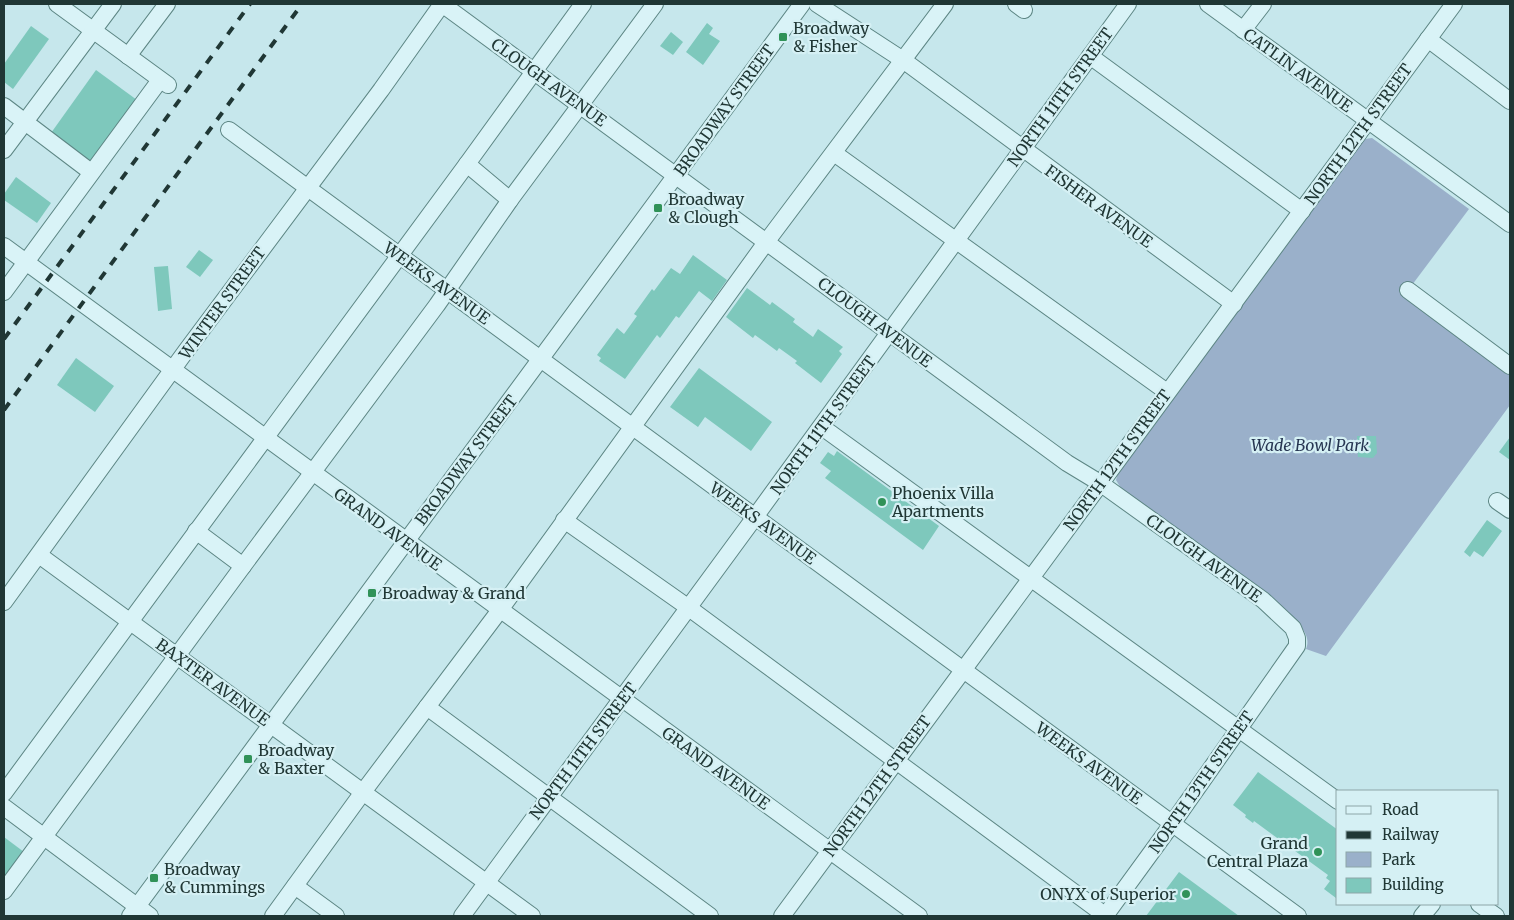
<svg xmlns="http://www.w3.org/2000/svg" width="1514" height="920" viewBox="0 0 1514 920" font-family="Merriweather,serif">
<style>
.green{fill:#9ab0ca}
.building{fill:#7ec8bc}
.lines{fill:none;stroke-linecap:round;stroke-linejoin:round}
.minor-casing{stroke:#5d8684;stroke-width:18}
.minor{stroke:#d9f3f7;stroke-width:16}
.rail{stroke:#203735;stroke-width:4;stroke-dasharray:9 9;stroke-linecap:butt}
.poi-dot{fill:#309258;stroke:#d5f0f4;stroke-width:2}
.labels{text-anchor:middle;stroke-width:4.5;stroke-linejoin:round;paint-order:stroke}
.poi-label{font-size:16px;fill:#203735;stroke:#d5f0f4;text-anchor:start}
.street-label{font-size:16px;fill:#203735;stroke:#d5f0f4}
.park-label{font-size:16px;font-style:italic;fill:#273652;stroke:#d5f0f4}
</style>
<rect width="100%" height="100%" fill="#c6e7ec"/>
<path class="green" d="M1372 138 1469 209 1406 293 1510 371V405L1326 656 1306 649C1310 639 1305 632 1299 624L1122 490 1116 480 1118 473 1361 143 1365 139Z"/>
<g class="building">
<path d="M707 23 713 28 709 34 720 41 703 65 686 52Z"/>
<path d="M31 26 49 39 13 89 4 82V64Z"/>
<path d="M671 32 683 42 673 55 660 46Z"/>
<path d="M96 70 137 100 92 162 51 133Z"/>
<path d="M16 177 51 203 37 223 4 200V194Z"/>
<path d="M199 250 213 260 200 277 186 267Z"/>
<path d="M693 255 727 280 712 301 699 291 679 318 676 316 660 338 657 335 625 379 599 361 601 358 597 355 617 328 624 334 637 316 634 314 652 289 654 291 671 268 680 274Z"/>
<path d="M168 266 172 309 158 311 154 267Z"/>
<path d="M747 288 770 305 772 302 795 319 793 322 813 337 818 329 843 347 839 351 842 354 821 383 795 363 797 361 779 348 777 351 755 335 753 338 726 317Z"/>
<path d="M76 358 114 386 95 412 57 385Z"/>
<path d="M699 368 772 422 751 451 705 417 698 427 670 407Z"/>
<path d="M1357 436H1376L1377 453 1373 458 1358 457Z"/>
<path d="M1510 437V460L1499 452Z"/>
<path d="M837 451 939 526 923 550 825 478 831 471 820 463 828 452 834 456Z"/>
<path d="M1487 520 1502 531 1483 557 1474 551 1470 557 1464 552Z"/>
<path d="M1258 772 1338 830V896L1336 898 1324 889 1330 881 1326 878 1328 875 1254 821 1253 823 1245 817 1246 815 1233 805Z"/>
<path d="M4 837 24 852 4 880Z"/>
<path d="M1179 872 1239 916H1146Z"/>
</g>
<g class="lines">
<defs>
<g id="minor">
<path d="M57 4 168 85"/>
<path d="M442 4 1067 463 1100 483 1263 600 1293 628 1297 638V646L1172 824 1105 916"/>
<path d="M817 4 903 60 1234 304"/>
<path d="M1016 4 1024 10"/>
<path d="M1208 4 1510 224"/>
<path d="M1243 30 1263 4"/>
<path d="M1428 39 1510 101"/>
<path d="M128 56 167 4"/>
<path d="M1090 56 1302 211"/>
<path d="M4 106 91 172"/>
<path d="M229 130 1298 916"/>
<path d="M4 150 113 4"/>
<path d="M834 153 1167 392"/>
<path d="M467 164 510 200"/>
<path d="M4 246 919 916"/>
<path d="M1408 290 1510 366"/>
<path d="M4 292 160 80"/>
<path d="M822 427 1338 801"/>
<path d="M1497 501 1510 510"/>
<path d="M564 520 689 608 1106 916"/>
<path d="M196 531 243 566"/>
<path d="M39 555 532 916"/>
<path d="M4 602 186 351 381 90 442 4"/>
<path d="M427 707 710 916"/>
<path d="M4 793 467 164 583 4"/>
<path d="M4 807 150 916"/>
<path d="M295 886 336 916"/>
<path d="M4 891 243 566 437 305 510 200 655 4"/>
<path d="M1479 904 1496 916"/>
<path d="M130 916 802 4"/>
<path d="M273 916 363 792 500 610 767 241 945 4"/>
<path d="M462 916 755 517 1128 4"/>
<path d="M782 916 1454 4"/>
<path d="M1422 916 1432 904"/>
</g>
</defs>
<use href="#minor" class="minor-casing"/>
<use href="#minor" class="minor"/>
<g class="rail">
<path d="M4 339 250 4"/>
<path d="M4 410 302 4"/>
</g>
</g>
<g class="poi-dot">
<rect x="778" y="32" width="10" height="10" rx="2.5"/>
<rect x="653" y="203" width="10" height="10" rx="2.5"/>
<circle cx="882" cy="502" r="5"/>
<rect x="367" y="588" width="10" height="10" rx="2.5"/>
<rect x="243" y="754" width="10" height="10" rx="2.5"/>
<circle cx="1318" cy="852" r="5"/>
<rect x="149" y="873" width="10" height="10" rx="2.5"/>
<circle cx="1186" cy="894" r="5"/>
</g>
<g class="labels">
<g class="poi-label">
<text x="793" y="34">Broadway<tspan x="793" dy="18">&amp; Fisher</tspan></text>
<text x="668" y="205">Broadway<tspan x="668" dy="18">&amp; Clough</tspan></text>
<text x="892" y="499">Phoenix Villa<tspan x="892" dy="18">Apartments</tspan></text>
<text x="382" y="599">Broadway &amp; Grand</text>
<text x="258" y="756">Broadway<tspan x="258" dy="18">&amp; Baxter</tspan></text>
<text x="1308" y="849" text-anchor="end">Grand<tspan x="1308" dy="18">Central Plaza</tspan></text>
<text x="164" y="875">Broadway<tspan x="164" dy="18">&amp; Cummings</tspan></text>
<text x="1176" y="900" text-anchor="end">ONYX of Superior</text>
</g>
<g class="street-label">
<text transform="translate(1298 70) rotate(36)" y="6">CATLIN AVENUE</text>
<text transform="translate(549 82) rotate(36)" y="6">CLOUGH AVENUE</text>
<text transform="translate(1060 97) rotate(-54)" y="6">NORTH 11TH STREET</text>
<text transform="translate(724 110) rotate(-54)" y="6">BROADWAY STREET</text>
<text transform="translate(1358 134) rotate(-54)" y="6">NORTH 12TH STREET</text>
<text transform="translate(1099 206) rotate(36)" y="6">FISHER AVENUE</text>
<text transform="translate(437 283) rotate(36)" y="6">WEEKS AVENUE</text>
<text transform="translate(222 303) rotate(-54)" y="6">WINTER STREET</text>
<text transform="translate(875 322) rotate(37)" y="6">CLOUGH AVENUE</text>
<text transform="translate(823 425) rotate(-54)" y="6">NORTH 11TH STREET</text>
<text transform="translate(466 460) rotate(-53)" y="6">BROADWAY STREET</text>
<text transform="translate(1117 460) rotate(-54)" y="6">NORTH 12TH STREET</text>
<text transform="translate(763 523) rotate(36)" y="6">WEEKS AVENUE</text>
<text transform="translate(388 529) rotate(36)" y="6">GRAND AVENUE</text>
<text transform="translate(1204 558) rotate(36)" y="6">CLOUGH AVENUE</text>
<text transform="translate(213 682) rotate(36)" y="6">BAXTER AVENUE</text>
<text transform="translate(583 751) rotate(-53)" y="6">NORTH 11TH STREET</text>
<text transform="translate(1089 763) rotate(36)" y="6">WEEKS AVENUE</text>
<text transform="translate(716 768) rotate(36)" y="6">GRAND AVENUE</text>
<text transform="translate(1201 782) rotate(-55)" y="6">NORTH 13TH STREET</text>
<text transform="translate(877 786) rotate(-54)" y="6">NORTH 12TH STREET</text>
</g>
<g class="park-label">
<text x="1310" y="451">Wade Bowl Park</text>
</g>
</g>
<rect width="1514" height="920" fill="none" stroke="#203735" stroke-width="10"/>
<rect x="1336" y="790" width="162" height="115" fill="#d5f0f4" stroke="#8da6a8"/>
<rect x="1346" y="806" width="25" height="8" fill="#d9f3f7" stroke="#8da6a8"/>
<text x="1382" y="815" font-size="15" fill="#203735">Road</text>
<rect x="1346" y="831" width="25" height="8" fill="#203735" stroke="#8da6a8"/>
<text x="1382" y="840" font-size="15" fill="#203735">Railway</text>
<rect x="1346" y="852" width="25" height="15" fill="#9ab0ca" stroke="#8da6a8"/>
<text x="1382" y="865" font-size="15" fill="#203735">Park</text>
<rect x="1346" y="878" width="25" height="15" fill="#7ec8bc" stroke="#8da6a8"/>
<text x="1382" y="890" font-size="15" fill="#203735">Building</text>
</svg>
